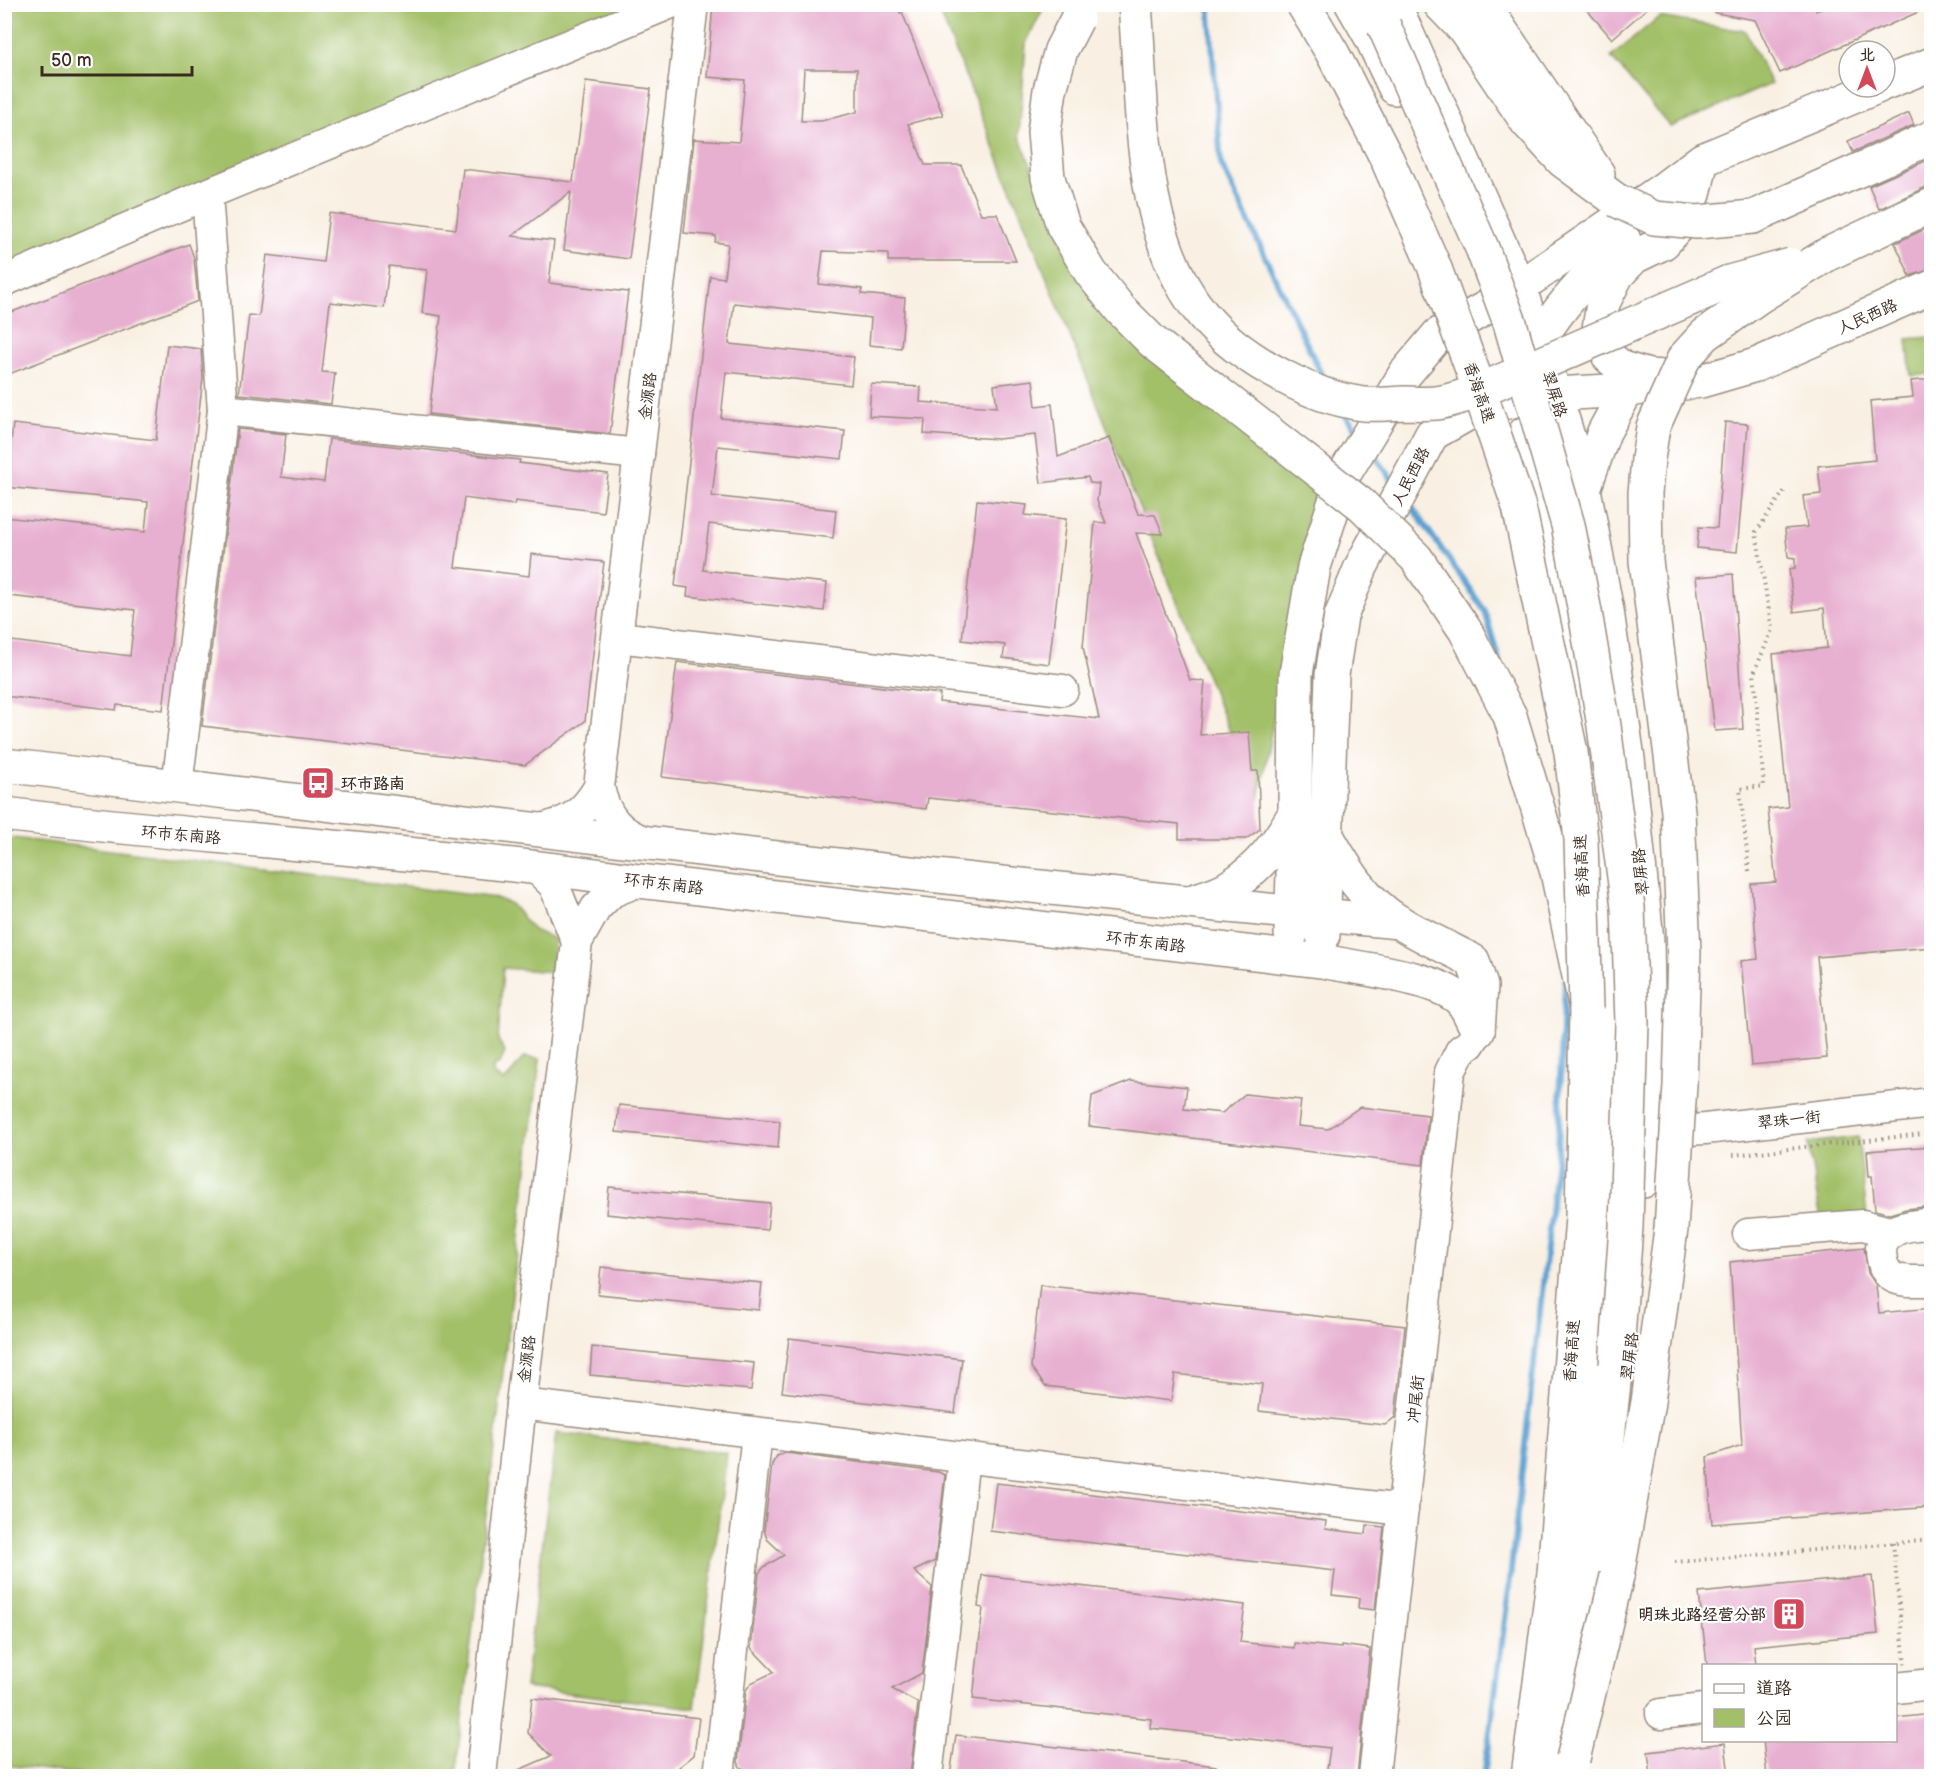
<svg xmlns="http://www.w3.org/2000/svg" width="1936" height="1781" viewBox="0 0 1936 1781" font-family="'Balsamiq Sans','LXGW WenKai TC',sans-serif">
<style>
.green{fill:#a2c067;stroke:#6e7542;stroke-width:1.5}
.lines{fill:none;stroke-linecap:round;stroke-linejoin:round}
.stream{stroke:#5ca1d1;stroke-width:6}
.building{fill:#e7afd0;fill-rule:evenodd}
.minor-casing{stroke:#9a8d80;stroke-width:33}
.major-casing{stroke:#9a8d80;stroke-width:36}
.highway-casing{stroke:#9a8d80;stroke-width:36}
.path{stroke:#9a8d80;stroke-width:4;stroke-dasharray:1.5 4.5;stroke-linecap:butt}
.minor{stroke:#fff;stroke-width:30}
.major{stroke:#fff;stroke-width:33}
.highway{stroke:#fff;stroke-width:33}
.highway-bridge-casing{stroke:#9a8d80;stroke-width:36;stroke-linecap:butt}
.highway-bridge{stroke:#fff;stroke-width:33}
.labels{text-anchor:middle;stroke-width:4.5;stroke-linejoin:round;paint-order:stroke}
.street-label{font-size:16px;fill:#3b2a1e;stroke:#fff}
.poi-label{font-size:16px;font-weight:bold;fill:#3b2a1e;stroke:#fff;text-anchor:start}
</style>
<rect width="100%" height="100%" fill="#fff"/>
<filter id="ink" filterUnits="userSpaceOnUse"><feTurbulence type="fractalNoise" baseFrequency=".0167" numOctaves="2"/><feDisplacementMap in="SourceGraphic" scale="12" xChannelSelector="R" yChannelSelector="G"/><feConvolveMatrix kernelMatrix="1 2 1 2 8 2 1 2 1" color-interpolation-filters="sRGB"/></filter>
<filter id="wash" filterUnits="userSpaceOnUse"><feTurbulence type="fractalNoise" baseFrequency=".008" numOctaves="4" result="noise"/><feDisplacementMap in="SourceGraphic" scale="24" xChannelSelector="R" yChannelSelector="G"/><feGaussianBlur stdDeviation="1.35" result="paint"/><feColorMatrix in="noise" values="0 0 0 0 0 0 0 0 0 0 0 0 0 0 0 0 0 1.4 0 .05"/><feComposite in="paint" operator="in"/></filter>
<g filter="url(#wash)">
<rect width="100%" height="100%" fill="#f9f0e3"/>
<g class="green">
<path d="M5 5H637L5 269Z"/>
<path d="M937 5H1045L1026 43 1019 136 1067 253 1318 481 1258 803Z"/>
<path d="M1659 17 1745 31 1771 84 1670 127 1611 57Z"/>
<path d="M1931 337V374L1911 376 1907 339Z"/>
<path d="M5 837 496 898 511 904 533 930 555 939 551 972 503 968 498 1040 505 1052 500 1064 493 1067V1073L503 1081C515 1074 515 1064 525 1057L540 1059 456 1769 443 1776H97L5 1765Z"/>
<path d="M1858 1137 1867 1216 1821 1220 1808 1143Z"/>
<path d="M556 1433 727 1453 695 1708 525 1688Z"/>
</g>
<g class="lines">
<g class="stream">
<path d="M1209 4 1221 164 1326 384"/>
<path d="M1344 413 1357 431"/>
<path d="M1370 449 1394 482"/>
<path d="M1407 500 1485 611 1500 664"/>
<path d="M1484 1776 1508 1597 1558 1149 1565 981"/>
</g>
</g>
<g id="blocks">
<g class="building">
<path d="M713 4H896L900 13 902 12 943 115 908 124 925 165H961L981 214H997L1016 261H888V253L823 251 819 284 862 289 861 294 905 298 901 348 869 345 871 318 734 303 729 344 854 357 851 385 726 372 721 418 845 431 842 459 718 446 712 496 836 510 833 538 709 524 703 570 827 583 824 611 687 596 688 588 675 586 710 276 724 278 728 244 715 242 716 236 684 233 694 139 739 142 745 80 707 77ZM804 69H857V112L821 121H801Z"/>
<path d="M1582 4H1652L1612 39Z"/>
<path d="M1716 4H1813L1816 11 1831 4 1932 6 1780 73 1755 20 1715 13Z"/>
<path d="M586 81 651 89 629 259 564 250 571 192 512 236 554 241 549 283 628 292 610 434 429 414 441 316 422 313 427 270 389 266 384 308 330 302 322 372 335 373 331 404 239 394 249 315 259 316 267 255 323 262 329 213 456 229 463 169 573 182Z"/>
<path d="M1909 113 1914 125 1853 152 1848 141Z"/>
<path d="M1930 159 1932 163V187L1924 188 1879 209 1869 186Z"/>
<path d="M1932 226V269L1910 276 1895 243Z"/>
<path d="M189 244 194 258 198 301 4 376V315Z"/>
<path d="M167 345 201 349 203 378 163 710 117 705 116 710 4 696V640L130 656 135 610 9 596 10 584 4 583V517L145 532 148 502 6 487 13 424 156 440Z"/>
<path d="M1932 379V947L1817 957 1827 1058 1751 1065 1741 961 1758 959 1751 884 1776 882 1768 809 1788 807 1773 654 1827 648 1824 608 1794 612 1789 569 1795 568V558L1788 557 1785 529 1807 527 1803 496 1821 494 1818 466 1875 460 1870 401 1913 397 1911 381Z"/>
<path d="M1033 380 1036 406 1052 404 1058 457 1109 438 1138 514 1155 515 1163 534 1136 533 1190 680 1205 681 1200 735 1249 732 1252 771H1258L1260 829 1246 839H1179V824L928 798 926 809 662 777 677 662 940 694 939 702 1099 719 1083 647 1095 522 1106 523 1097 501 1099 484 1090 483 1088 477 1041 483 1035 435 998 439 924 434 925 419 869 416 871 384 921 387 920 402 997 407 994 385Z"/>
<path d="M1725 422 1748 424 1737 552 1697 548 1699 527 1717 528Z"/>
<path d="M238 429 286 434 281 477 324 482 329 439 520 460 519 463 608 474 603 512 515 501 514 505 464 498 455 567 529 576 531 554 604 562 585 721 525 765 202 726Z"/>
<path d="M977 500 1027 505 1025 515 1066 519 1049 664 1003 658 1005 645 962 640Z"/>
<path d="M1733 574 1743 729 1715 731 1696 577Z"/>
<path d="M1131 1081 1187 1087 1184 1109 1222 1113 1245 1094 1301 1100 1298 1126 1328 1129 1360 1107 1428 1115 1423 1165 1089 1126 1092 1096Z"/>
<path d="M619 1105 780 1121 778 1148 616 1132Z"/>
<path d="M1932 1146V1206L1906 1209 1890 1214 1875 1210 1872 1176H1869L1867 1151Z"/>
<path d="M609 1187 770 1203 767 1230 606 1214Z"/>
<path d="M1864 1248 1868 1273 1876 1285 1879 1313 1932 1308V1507L1712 1524 1707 1457 1742 1445 1730 1262Z"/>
<path d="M601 1267 762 1283 759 1310 598 1294Z"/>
<path d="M1040 1285 1405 1326 1395 1417 1385 1425 1259 1411 1262 1384 1175 1374 1171 1401 1045 1386 1031 1367Z"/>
<path d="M789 1338 962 1359 955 1413 782 1392Z"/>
<path d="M592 1347 754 1363 751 1390 590 1375Z"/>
<path d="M786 1453 938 1472 945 1475 935 1561 914 1571 932 1587 922 1673 892 1689 918 1703 910 1776H788L749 1772 740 1767 738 1762 746 1690 751 1683 774 1672 751 1648 759 1573 764 1567 784 1555 767 1539 764 1530 772 1464 777 1456Z"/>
<path d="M996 1483 1326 1521 1325 1529 1366 1534 1367 1525 1384 1527 1375 1610 1358 1608 1359 1598 1332 1595 1335 1571 990 1531Z"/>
<path d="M982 1575 1245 1605 1240 1642 1294 1648V1643L1341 1648V1645L1370 1649 1357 1776H1326L1330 1748 1150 1728 1151 1719 973 1699 983 1608 978 1607Z"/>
<path d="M1872 1576 1878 1634 1754 1646 1756 1665H1707L1699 1593Z"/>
<path d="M532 1698 699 1718 694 1755 668 1776H505L551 1756 528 1733Z"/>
<path d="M1932 1714V1776H1767L1763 1740H1896V1718Z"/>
<path d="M956 1735 1216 1766V1776H950Z"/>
<path d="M1725 1743 1729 1776H1651L1648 1752Z"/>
</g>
</g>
</g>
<g filter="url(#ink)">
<use href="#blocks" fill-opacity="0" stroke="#9a8d80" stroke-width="1.5"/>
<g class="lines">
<defs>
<g id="minor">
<path d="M207 194 223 410 639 454"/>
<path d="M4 281 207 194 669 4"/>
<path d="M618 637 1063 690"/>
<path d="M177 786 223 410"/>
<path d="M599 787 693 4"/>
<path d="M537 830C568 823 583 815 599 787 605 816 619 833 647 842"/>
<path d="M534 866 554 885 577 942"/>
<path d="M1654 1132 1705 1129 1932 1103"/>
<path d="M1932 1223C1910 1226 1890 1225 1881 1247 1881 1285 1902 1281 1932 1281"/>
<path d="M1748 1234 1863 1225 1890 1232"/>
<path d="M521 1404 1403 1510"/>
<path d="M1896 1688 1932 1684"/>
<path d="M1661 1714 1704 1709"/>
<path d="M481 1776 521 1404 577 942 596 908 612 892 639 881"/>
<path d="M719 1776 757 1433"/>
<path d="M927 1776 964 1458"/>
<path d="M1374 1776 1450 1072 1461 1050 1470 1044 1478 1031"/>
</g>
<g id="major">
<path d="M1352 4 1371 37 1395 88"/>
<path d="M1392 4 1402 22 1519 287 1555 394 1584 489 1607 611 1628 759 1647 940 1649 1044 1643 1181"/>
<path d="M1885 83 1932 64"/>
<path d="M1532 357C1548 315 1593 272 1624 240"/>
<path d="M1664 377 1649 376 1622 368 1609 357 1599 329 1603 303 1617 275 1634 257 1663 243 1678 227 1694 194 1702 160"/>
<path d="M1525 433C1555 538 1573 645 1587 753 1592 791 1600 830 1602 868 1607 938 1606 1009 1605 1079 1602 1315 1578 1543 1549 1776"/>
<path d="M1584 489 1604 432 1627 390"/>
<path d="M4 765C469 821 933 881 1399 922"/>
<path d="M4 814C216 840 429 851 639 881L1322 961C1355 968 1443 977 1463 1003 1469 1011 1473 1022 1478 1031"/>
<path d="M1326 834C1345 868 1365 902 1399 922 1423 937 1449 948 1473 961L1481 986 1478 1031"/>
<path d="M1193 901C1205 897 1218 894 1229 887 1259 869 1278 843 1295 813"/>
<path d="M1291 934 1295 813 1296 674 1314 567 1343 476 1405 374 1438 335 1489 306 1519 287 1662 190 1702 160 1877 87"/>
<path d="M1323 936 1332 675 1341 616 1361 567 1432 434 1469 413 1515 400 1555 394 1627 390 1701 381 1756 365 1932 287"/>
</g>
<g id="highway">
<path d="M1368 4 1384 26"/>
<path d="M1440 4 1465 30 1527 122 1563 161 1616 200"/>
<path d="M1483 4 1598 174"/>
<path d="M1884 159 1932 137"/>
<path d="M1828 254 1932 205"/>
<path d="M1510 716 1557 872 1586 1009 1582 1218 1554 1573 1528 1776"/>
<path d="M1617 1576 1648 1402 1671 1229"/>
<path d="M1582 1673 1616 1365"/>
</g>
</defs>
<use href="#minor" class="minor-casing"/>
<use href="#major" class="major-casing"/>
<use href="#highway" class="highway-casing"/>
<g class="path">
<path d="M1749 871 1740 789 1764 786 1754 673 1772 630 1756 532 1785 490"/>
<path d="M1733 1155 1932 1133"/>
<path d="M1893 1543 1905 1665"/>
<path d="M1675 1562 1932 1540"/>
</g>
<use href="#minor" class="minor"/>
<use href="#major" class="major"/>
<use href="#highway" class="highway"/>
<defs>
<g id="highway-bridge">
<path d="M1135 4C1143 102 1137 236 1203 315 1225 342 1255 362 1286 378 1310 391 1336 400 1363 404 1376 405 1391 404 1404 403 1414 403 1425 404 1436 403 1447 402 1460 397 1471 394L1729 282 1791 265"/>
<path d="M1303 4 1333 54 1387 159 1434 266 1473 372 1519 507 1571 752 1581 840 1586 1009"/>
<path d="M1077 19 1061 50 1050 90 1044 132 1048 178 1063 226 1091 273 1121 310 1153 342 1362 505 1416 558 1465 630 1510 716"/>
<path d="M1384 26 1482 248 1510 323 1568 525 1585 612 1604 726 1628 907 1632 1023 1626 1227 1616 1365"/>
<path d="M1616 200 1654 218 1697 222 1753 217 1884 159"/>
<path d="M1671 1229 1680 1085 1684 953 1678 811 1646 561 1645 493 1648 459 1653 427 1684 358 1705 335 1757 298 1828 254"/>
<path d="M1573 1759 1617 1576"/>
</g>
</defs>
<use href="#highway-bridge" class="highway-bridge-casing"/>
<use href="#highway-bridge" class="highway-bridge"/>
</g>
</g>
<defs>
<symbol id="bus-square" viewBox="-11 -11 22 22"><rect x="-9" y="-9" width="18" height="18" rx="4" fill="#d1495b" stroke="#fff"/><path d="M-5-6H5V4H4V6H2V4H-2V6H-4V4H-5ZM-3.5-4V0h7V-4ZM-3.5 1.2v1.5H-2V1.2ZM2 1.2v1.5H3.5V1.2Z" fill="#fff"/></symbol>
<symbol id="building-square" viewBox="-11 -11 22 22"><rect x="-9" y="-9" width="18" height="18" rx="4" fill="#d1495b" stroke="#fff"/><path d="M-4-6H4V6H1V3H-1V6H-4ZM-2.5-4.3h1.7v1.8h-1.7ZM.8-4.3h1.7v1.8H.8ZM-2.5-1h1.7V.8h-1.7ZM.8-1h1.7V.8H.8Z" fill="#fff"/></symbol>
</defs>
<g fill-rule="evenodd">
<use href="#bus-square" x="299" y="764" width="38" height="38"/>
<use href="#building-square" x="1770" y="1595" width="38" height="38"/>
</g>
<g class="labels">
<g class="street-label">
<text transform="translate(1867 316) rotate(-24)" y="6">人民西路</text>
<text transform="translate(1480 392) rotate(71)" y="6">香海高速</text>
<text transform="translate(1555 394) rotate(72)" y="6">翠屏路</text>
<text transform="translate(647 396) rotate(-83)" y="6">金源路</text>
<text transform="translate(1410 476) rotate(-63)" y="6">人民西路</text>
<text transform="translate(181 834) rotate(5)" y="6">环市东南路</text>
<text transform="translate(1581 866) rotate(-93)" y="6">香海高速</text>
<text transform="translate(1640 872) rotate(-96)" y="6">翠屏路</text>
<text transform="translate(664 883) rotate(7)" y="6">环市东南路</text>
<text transform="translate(1146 941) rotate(7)" y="6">环市东南路</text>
<text transform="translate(1789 1119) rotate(-6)" y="6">翠珠一街</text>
<text transform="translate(1571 1351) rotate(-86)" y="6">香海高速</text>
<text transform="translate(1629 1356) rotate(-83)" y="6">翠屏路</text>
<text transform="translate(526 1359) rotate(-83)" y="6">金源路</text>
<text transform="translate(1415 1399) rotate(-84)" y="6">冲尾街</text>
</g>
<g class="poi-label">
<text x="341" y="789">环市路南</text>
<text x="1766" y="1620" text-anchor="end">明珠北路经营分部</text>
</g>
</g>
<rect width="1936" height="1781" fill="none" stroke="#fff" stroke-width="24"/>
<rect x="1702" y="1664" width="195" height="78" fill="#ffffff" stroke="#b1aaa5" stroke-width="1.5"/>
<rect x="1714" y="1684" width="30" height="9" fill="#ffffff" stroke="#b1aaa5" stroke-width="1.5"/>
<text x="1756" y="1694" font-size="18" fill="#3b2a1e">道路</text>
<rect x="1714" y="1709" width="30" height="18" fill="#a2c067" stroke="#b1aaa5" stroke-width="1.5"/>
<text x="1756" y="1724" font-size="18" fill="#3b2a1e">公园</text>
<g transform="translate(1867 69)"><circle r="28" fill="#ffffff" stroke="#b1aaa5" stroke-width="1.5"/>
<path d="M0-4.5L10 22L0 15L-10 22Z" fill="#d1495b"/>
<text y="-9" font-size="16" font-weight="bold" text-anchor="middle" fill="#3b2a1e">北</text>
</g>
<path d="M42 66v9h150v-9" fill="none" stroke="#3b2a1e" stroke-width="3"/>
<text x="51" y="66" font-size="18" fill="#3b2a1e" stroke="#ffffff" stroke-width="4.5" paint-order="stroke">50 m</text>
</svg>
